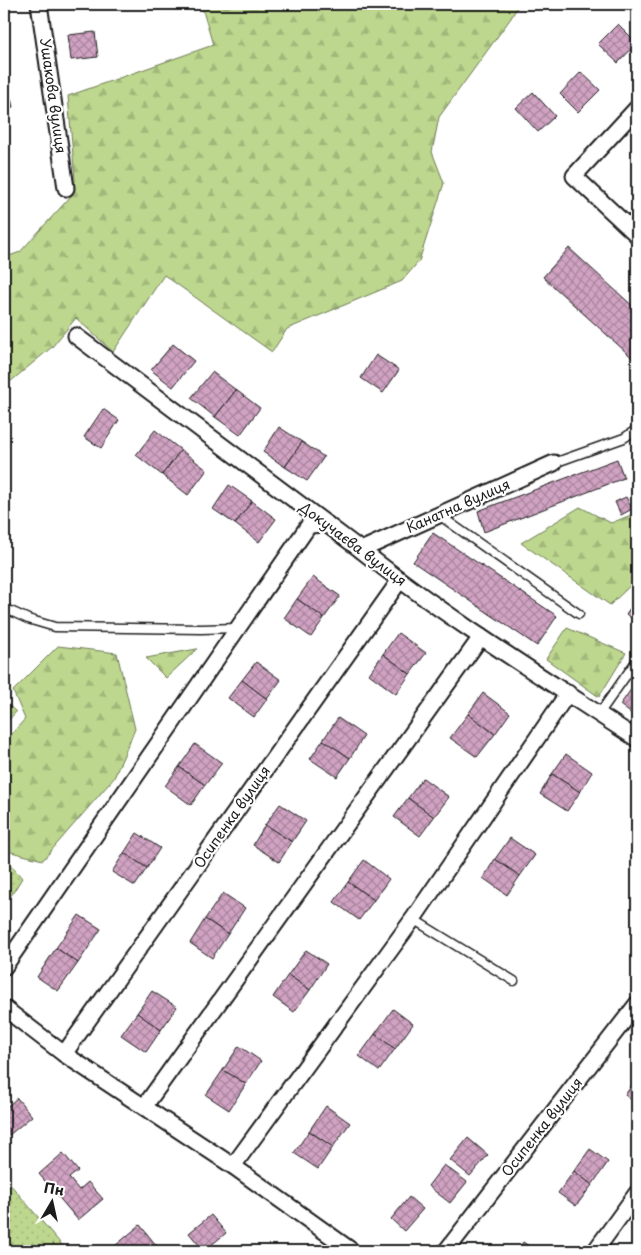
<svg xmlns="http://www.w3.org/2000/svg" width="641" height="1255" viewBox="0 0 641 1255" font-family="'Playpen Sans',sans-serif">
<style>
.grass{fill:url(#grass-dots);stroke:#6c7a55}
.forest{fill:url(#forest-firs);stroke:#6c7a55}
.building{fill:url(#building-cross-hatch);stroke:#1c1c1c}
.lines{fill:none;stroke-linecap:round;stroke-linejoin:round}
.lane-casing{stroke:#1c1c1c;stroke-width:11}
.street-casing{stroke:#1c1c1c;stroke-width:19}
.lane{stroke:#fff;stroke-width:8}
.street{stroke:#fff;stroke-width:15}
.labels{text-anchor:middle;stroke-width:4.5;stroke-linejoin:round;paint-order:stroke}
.street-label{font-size:14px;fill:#1c1c1c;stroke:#fff}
</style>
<defs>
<pattern id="grass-dots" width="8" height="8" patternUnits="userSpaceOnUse" patternTransform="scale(1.25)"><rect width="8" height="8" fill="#bdd78e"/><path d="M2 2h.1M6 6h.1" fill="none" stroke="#a2b87a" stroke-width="1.8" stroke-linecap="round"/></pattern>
<pattern id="forest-firs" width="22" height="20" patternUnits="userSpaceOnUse" patternTransform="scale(1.25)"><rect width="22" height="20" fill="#bdd78e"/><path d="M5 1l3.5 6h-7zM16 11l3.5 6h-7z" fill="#a2b87a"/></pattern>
<pattern id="building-cross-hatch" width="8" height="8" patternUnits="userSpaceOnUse" patternTransform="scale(1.25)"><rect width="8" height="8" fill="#d1a3c3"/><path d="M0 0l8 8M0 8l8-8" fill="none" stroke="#a9849e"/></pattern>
</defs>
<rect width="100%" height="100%" fill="#fff"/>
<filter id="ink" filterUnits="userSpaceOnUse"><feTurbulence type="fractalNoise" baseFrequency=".02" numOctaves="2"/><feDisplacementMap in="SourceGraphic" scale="10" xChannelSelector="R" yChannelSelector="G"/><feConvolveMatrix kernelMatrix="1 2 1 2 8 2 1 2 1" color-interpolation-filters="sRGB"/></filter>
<g filter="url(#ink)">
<g class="grass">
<path d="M4 701 16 712 4 725Z"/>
<path d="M4 857 22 878 4 907Z"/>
<path d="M4 1177 67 1251H4Z"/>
</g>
<g class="forest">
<path d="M201 4H519L511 18 439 117 432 152 444 183 419 261 402 281 287 329 272 352 164 275 113 352 76 318 52 347 4 387V258L20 252 72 195 75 180 68 96 213 45Z"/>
<path d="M580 507 611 523 636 513 637 508V579L610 605 521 543Z"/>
<path d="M567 628 626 653 599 697 546 659Z"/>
<path d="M58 646 117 653 135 729 114 778 43 860 11 852 4 838V742L25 719 13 691Z"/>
<path d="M197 649 166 678 146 658Z"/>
</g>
<g class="building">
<path d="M618 24 637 43 618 63 598 44Z"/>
<path d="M95 32 98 57 71 60 68 35Z"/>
<path d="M4 70 13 107 4 109Z"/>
<path d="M581 72 600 90 578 112 560 94Z"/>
<path d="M533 92 555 116 538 132 516 108Z"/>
<path d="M569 248 637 310V362L543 277Z"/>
<path d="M173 344 194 361 173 387 151 370Z"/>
<path d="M376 355 399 370 383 393 361 378Z"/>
<path d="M212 372 236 390 215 417 191 398Z"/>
<path d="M236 390 260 408 240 435 215 417Z"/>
<path d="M103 409 119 420 101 448 84 437Z"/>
<path d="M279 427 302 442 285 467 263 452Z"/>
<path d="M155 430 181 450 162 475 136 455Z"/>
<path d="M302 442 324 457 307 481 285 467Z"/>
<path d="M181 450 207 470 188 495 162 475Z"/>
<path d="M617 459 624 478 484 532 478 511Z"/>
<path d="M229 485 252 501 235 524 213 509Z"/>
<path d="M626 497 632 509 621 515 615 502Z"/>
<path d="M252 501 276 519 259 542 235 524Z"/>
<path d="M433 533 557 616 537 646 413 562Z"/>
<path d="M313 577 340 596 324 618 297 599Z"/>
<path d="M637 598V623L626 614Z"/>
<path d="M297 599 324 618 311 637 284 618Z"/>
<path d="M398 633 426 653 410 674 383 654Z"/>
<path d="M383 654 410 674 396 694 369 674Z"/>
<path d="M256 662 281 680 267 699 242 680Z"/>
<path d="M242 680 267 699 254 717 228 698Z"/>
<path d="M637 681V718L620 705Z"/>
<path d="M483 693 510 713 495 734 468 714Z"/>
<path d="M468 714 495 734 477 757 450 738Z"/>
<path d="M338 718 364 736 350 758 323 740Z"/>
<path d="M323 740 350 758 337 777 310 759Z"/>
<path d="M195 744 222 763 205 785 179 767Z"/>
<path d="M566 754 592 772 580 792 552 774Z"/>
<path d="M179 767 205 785 191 805 165 786Z"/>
<path d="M552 774 580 792 567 811 540 794Z"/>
<path d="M423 778 449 797 434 817 408 798Z"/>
<path d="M408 798 434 817 420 836 394 817Z"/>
<path d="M280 804 306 821 292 842 265 825Z"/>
<path d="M265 825 292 842 279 862 253 845Z"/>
<path d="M137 833 160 848 147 868 124 853Z"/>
<path d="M510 838 535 855 520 876 495 859Z"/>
<path d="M124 853 147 868 135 886 112 872Z"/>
<path d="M495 859 520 876 507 895 483 878Z"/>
<path d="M364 860 389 879 374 900 348 882Z"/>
<path d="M348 882 374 900 359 920 334 902Z"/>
<path d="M223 893 245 908 228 934 205 919Z"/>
<path d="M79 915 101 929 78 963 56 948Z"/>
<path d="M205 919 228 934 212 958 190 943Z"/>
<path d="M56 948 78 963 58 991 37 977Z"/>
<path d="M306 950 327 964 310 990 288 975Z"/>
<path d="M288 975 310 990 294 1012 273 997Z"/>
<path d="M152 991 177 1007 161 1030 137 1013Z"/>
<path d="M393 1009 413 1024 395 1049 375 1034Z"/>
<path d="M137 1013 161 1030 146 1052 121 1035Z"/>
<path d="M375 1034 395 1049 379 1071 359 1056Z"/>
<path d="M239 1046 261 1061 246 1084 223 1070Z"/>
<path d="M223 1070 246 1084 229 1110 206 1095Z"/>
<path d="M637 1078V1104L625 1095Z"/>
<path d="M17 1098 32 1116 8 1136 4 1131V1100L8 1106Z"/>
<path d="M326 1106 350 1123 333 1147 309 1131Z"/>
<path d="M309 1131 333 1147 318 1169 294 1153Z"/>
<path d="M468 1138 488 1155 470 1176 450 1160Z"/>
<path d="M590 1149 608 1162 592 1185 574 1171Z"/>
<path d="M63 1153 78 1171 69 1178 79 1190 88 1182 103 1199 78 1220 39 1174Z"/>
<path d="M444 1165 467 1182 450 1203 428 1186Z"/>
<path d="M574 1171 592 1185 576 1206 558 1193Z"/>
<path d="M409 1197 423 1209 404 1231 391 1219Z"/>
<path d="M211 1215 226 1233 204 1251 189 1233Z"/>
<path d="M140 1225 156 1245 152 1248 155 1251H109Z"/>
<path d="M523 1242 536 1251H517Z"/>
</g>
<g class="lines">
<defs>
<g id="lane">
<path d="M554 463 624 438 637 429"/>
<path d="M439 515 579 614"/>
<path d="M4 608 28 619 55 627 201 629 238 628"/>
<path d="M599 714 637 660"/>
<path d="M413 919 514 981"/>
</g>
<g id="street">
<path d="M39 4 66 188"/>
<path d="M637 108 574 176 637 235"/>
<path d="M76 336 361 550C448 619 544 678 637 739"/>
<path d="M361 550 554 463"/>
<path d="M4 967 309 525 327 524"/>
<path d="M4 1008 64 1054 233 1166 352 1251"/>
<path d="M64 1054 400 580"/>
<path d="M144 1107 481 637"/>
<path d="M233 1166 413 919 568 693"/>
<path d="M446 1251 637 1004"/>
<path d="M595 1251 637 1193"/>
</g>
</defs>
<use href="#lane" class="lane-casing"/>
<use href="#street" class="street-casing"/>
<use href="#lane" class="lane"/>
<use href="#street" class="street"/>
</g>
</g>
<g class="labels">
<g class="street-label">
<text transform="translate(53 96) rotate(82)" y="5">Ушакова вулиця</text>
<text transform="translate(458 506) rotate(-24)" y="5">Канатна вулиця</text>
<text transform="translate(353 544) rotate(37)" y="5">Докучаєва вулиця</text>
<text transform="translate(232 817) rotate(-55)" y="5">Осипенка вулиця</text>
<text transform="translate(542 1127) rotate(-52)" y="5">Осипенка вулиця</text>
</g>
</g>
<rect width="641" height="1255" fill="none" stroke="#fff" stroke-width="20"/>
<rect x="10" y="10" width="621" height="1235" fill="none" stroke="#1c1c1c" stroke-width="2" filter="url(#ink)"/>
<g transform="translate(52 1202) rotate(9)" stroke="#ffffff" stroke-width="4" paint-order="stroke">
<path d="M0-4L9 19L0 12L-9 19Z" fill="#1c1c1c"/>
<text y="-8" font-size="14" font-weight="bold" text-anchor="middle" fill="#1c1c1c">Пн</text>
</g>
</svg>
